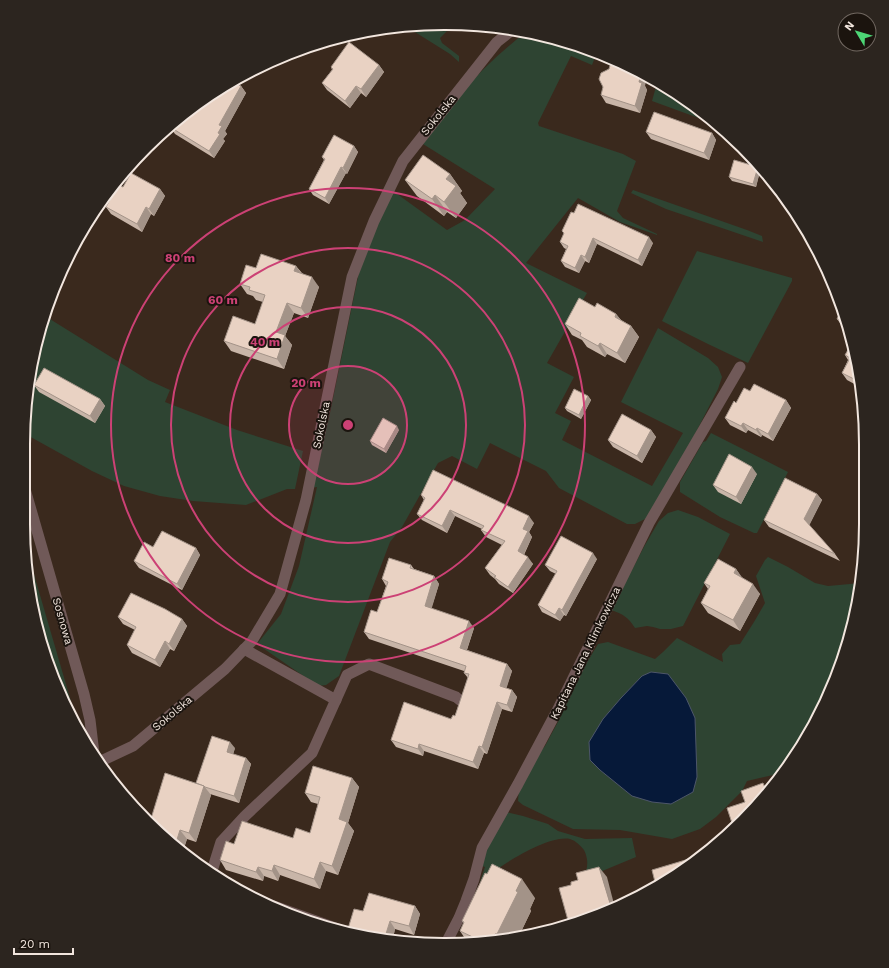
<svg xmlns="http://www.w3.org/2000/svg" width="889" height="968" viewBox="0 0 889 968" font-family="'Work Sans',sans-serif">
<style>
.green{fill:#2e4432;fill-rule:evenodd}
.water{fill:#061939;stroke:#4d566a}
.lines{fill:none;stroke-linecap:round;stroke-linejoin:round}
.minor{stroke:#705958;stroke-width:11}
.wall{fill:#c8b5a8}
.shaded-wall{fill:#a39388}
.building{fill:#e9d2c3;stroke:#a39388}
.ring{fill:none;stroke:#cc4175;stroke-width:2}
.labels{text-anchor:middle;stroke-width:4;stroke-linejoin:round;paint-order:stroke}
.street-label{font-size:11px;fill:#f2e6de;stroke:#1b140e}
.rim{fill:none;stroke:#f2e6de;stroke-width:2}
.centre{fill:#cc4175;stroke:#1b140e;stroke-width:2}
.ring-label{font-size:12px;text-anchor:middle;font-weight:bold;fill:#cc4175;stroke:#1b140e;stroke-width:4;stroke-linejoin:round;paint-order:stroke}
</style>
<rect width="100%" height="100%" fill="#3a291d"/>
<g class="green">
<path d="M445 23 454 24 440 38 442 43 459 56V62L450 54 407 27Z"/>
<path d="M527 31 597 52 592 65 571 56 538 123 539 126 623 154 636 161 617 211 623 218 657 234V235L620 222 578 198 526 263 587 293 547 363 574 377 555 413 571 421 562 440 652 486 683 433 621 402 658 328 708 358 718 367 722 377 718 389 693 438 647 518 635 524H627L559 488 546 471 490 443 477 469 452 456 438 463 402 527 390 542 339 676 326 685 318 686 257 644 281 614 299 566 317 487 310 488 329 418 359 272 374 230 393 191 447 230 465 220 495 189 423 144C435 127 446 109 460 94 480 71 503 50 527 31Z"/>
<path d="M657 83 679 94 715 124 652 101Z"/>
<path d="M633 190 747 230 762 236 763 242 666 209 631 193Z"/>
<path d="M697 251 792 278V281L748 363 708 344 662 321Z"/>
<path d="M45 316 148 380 170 390 165 402 237 430 303 451 295 489H287L246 505 193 501 160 496 124 486 92 471 27 435 31 362Z"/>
<path d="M711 433 788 472 757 533H754L720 517 680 492V482L703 442 706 441Z"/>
<path d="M678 510 698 517 730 534 683 626 671 629H660L653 627 647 626 635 628C628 617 623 614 611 610L645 545 659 521 668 513Z"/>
<path d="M768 557 788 567 815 583 828 586 861 583 844 659 810 734 782 773 747 781 742 791 716 817 700 829 672 839 620 830 573 829 523 805 518 801 519 788 535 758 545 746 559 720 583 669 598 644 608 642 655 659 663 652 677 638 723 662 722 654 730 645 740 644 754 622 765 603 756 576 765 560ZM651 672 668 674 632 796 600 770 590 760 603 719 621 698 642 676Z"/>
<path d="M30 570 33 571 72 705 64 701 31 606 28 573Z"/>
<path d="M506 812 523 816 548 824 558 831 585 839 632 838 636 857 583 879C588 869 589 860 584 850 580 845 576 841 570 839 548 834 496 868 480 882L485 867 479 865Z"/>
</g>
<path class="water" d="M651 672 668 674 686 698 695 718 697 777 693 792 671 804 652 802 632 796 600 770 590 760 589 742 603 719 621 698 642 676Z"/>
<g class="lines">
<g class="minor">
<path d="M25 489 84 694 90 720 94 754"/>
<path d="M244 649 336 700"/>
<path d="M99 762 133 746 225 669 252 641 280 594 306 500 352 277 374 221 403 161 497 42 512 30"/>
<path d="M212 871 221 842 245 816 312 753 347 675 369 664 456 697 461 701"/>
<path d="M254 899 338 929"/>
<path d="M445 945 459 918 466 901 474 879 482 848 518 784 559 707 649 523 740 367"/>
</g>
</g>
<g class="wall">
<path d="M379 65 384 72 366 97 361 93 350 108 327 90 322 83 332 70 331 67Z"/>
<path d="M241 86 246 93 225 131 227 134 223 139 225 141 214 158 175 134 170 127 191 116Z"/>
<path d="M645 86 647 90 640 113 606 103 601 95Z"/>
<path d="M646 132 712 133 716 140 709 160 651 139Z"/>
<path d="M354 146 358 152 347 174 346 173 329 204 313 195 309 189 324 160 322 157Z"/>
<path d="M758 167 760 171 756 187 732 181 729 177Z"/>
<path d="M450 174 462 191 460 193 467 203 456 218 447 212 444 216 417 196 405 180Z"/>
<path d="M123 187 160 189 165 196 154 216 151 214 142 232 111 214 106 207Z"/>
<path d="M562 231 653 243 642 266 597 244 589 263 585 261 579 273 565 267 561 261 566 249 564 248 560 242 564 234Z"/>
<path d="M296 266 302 273 319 287 308 318 294 313 285 336 292 345 284 369 231 351 224 341 255 324 263 302 256 300 253 296 247 294 240 284 256 268Z"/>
<path d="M595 307 616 314 621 320 631 326 639 337 625 363 607 354 605 357 587 347 582 340 572 335 565 324Z"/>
<path d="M842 309 847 326 840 323 837 319Z"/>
<path d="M845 355 858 362 860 387 847 380 842 373 848 360Z"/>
<path d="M34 385 100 399 105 406 95 423 39 392Z"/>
<path d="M750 391 786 400 791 408 773 441 762 435 761 437 748 430 746 433 730 425 725 418 736 403Z"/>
<path d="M588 396 591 400 581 419 567 411 565 408Z"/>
<path d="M399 430 386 453 372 445 370 441Z"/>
<path d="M651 430 656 437 642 463 613 447 608 440Z"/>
<path d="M757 474 741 504 718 492 713 485Z"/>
<path d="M817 494 822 500 809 525 835 554 840 561 769 527 764 520Z"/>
<path d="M421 495 534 523 529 532 532 537 524 555 533 564 513 593 499 584 495 579 490 575 485 568 502 545 486 537 481 530 482 529 455 516 447 533 422 520 417 514 424 500Z"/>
<path d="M153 547 196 548 200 555 182 590 139 568 134 561Z"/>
<path d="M597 559 566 616 564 615 560 621 542 612 538 605 556 574 550 571 545 565Z"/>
<path d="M411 565 414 569 434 576 439 584 431 609 474 628 467 650 507 664 512 671 506 688 512 690 517 697 512 712 502 709 487 754 484 753 478 769 424 751 423 756 396 747 391 740 451 719 455 716 468 678 464 673V671L369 639 364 632 377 612 386 586 382 579Z"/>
<path d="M736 569 742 578 760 594 740 631 708 613 701 603 708 589 704 583Z"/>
<path d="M118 617 182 619 187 626 174 651 170 649 160 667 132 653 127 645 135 630 123 624Z"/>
<path d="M235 748 233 754 246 758 251 764 239 803 210 794 211 795 196 842 187 839 183 851 167 841 196 783Z"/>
<path d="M352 778 359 787 348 823 354 831 338 875 326 871 320 889 280 875 278 881 264 876 263 881 226 870 220 860 234 844 293 838 310 833 318 804 311 802 305 793Z"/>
<path d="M535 898 530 909 531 911 518 938 468 943 460 931 464 924 462 921Z"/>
<path d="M415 906 420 914 414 935 395 929 393 938 347 932 363 911Z"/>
</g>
<g class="shaded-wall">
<path d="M379 65 384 72 366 97 361 89Z"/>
<path d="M641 74 647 77 645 86 647 90 640 113 635 106 639 82Z"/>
<path d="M241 86 246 93 225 131 227 134 223 139 225 141 214 158 209 151 219 125Z"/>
<path d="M356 86 361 93 350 108 345 101Z"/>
<path d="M712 133 716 140 709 160 704 153Z"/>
<path d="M354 146 358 152 347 174 343 168Z"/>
<path d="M341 167 346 173 329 204 325 198Z"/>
<path d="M758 167 760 171 756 187 753 184Z"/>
<path d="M450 174 462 191 460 193 467 203 456 218 444 202 446 179Z"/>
<path d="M160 189 165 196 154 216 149 209Z"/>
<path d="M435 195 447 212 444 216 432 199Z"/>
<path d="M146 207 151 214 142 232 137 224Z"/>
<path d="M649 237 653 243 642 266 638 260Z"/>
<path d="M593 238 597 244 589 263 585 257Z"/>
<path d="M581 255 585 261 579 273 575 268Z"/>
<path d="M296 266 303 276 294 271Z"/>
<path d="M312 277 319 287 308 318 301 308Z"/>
<path d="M287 303 294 313 285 336 292 345 284 369 277 359 276 332Z"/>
<path d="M616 314 624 324 615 317Z"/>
<path d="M631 326 639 337 625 363 617 353Z"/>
<path d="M600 343 607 354 605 357 598 346Z"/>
<path d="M588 396 591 400 581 419 579 415Z"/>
<path d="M100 399 105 406 95 423 90 416Z"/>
<path d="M786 400 791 408 773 441 768 434Z"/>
<path d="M743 423 748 430 746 433 741 426Z"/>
<path d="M397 426 399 430 386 453 384 449Z"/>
<path d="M757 428 762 435 761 437 756 430Z"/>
<path d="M651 430 656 437 642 463 637 456Z"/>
<path d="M752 467 757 474 741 504 736 497Z"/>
<path d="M817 494 822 500 809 526 804 519Z"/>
<path d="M450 510 455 516 447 533 442 526Z"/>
<path d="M529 516 534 523 529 532 532 537 522 558 518 551 523 529Z"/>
<path d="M196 548 200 555 182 590 177 584Z"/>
<path d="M593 553 597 559 566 616 562 610Z"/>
<path d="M528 557 533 564 513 593 508 587Z"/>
<path d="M736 569 744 580 734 573Z"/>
<path d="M434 576 439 584 430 614 425 606Z"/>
<path d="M753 584 760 594 740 631 733 620Z"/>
<path d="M559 608 564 615 560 621 555 615Z"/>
<path d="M182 619 187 626 174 651 169 644Z"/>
<path d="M469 621 474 628 465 655 460 648Z"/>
<path d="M165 641 170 649 160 667 155 660Z"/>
<path d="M507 664 512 671 505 693 500 686Z"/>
<path d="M512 690 517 697 512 712 507 705Z"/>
<path d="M497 702 502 709 487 754 482 747Z"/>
<path d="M230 742 235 748 232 758 227 752Z"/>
<path d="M419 744 424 751 423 756 418 749Z"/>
<path d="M479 746 484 753 478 769 473 762Z"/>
<path d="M246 758 251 764 239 803 234 796Z"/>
<path d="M352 778 359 787 348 823 354 831 338 875 332 866 339 819Z"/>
<path d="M763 783 768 790 769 791 767 793Z"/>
<path d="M204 786 211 795 196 842 189 833Z"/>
<path d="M180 830 187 839 183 851 175 846Z"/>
<path d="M320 862 326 871 320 889 314 879Z"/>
<path d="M274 865 280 875 278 881 272 871Z"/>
<path d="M258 867 264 876 263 881 256 872Z"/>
<path d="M599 867 607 877 615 908 612 910Z"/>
<path d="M522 879 535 898 530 909 531 911 518 938 501 939 497 934 516 891Z"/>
<path d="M415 906 420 914 414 935 409 926Z"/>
<path d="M390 921 395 929 393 938 385 937Z"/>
<path d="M495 934 500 940H492Z"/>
</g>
<g class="building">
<path d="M349 42 379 65 361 89 356 86 345 101 322 83 333 69 331 67Z"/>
<path d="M612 59 617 61 641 74 639 82 642 83 635 106 601 95 603 87 599 79 601 73 609 69Z"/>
<path d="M233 82 241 86 219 125 222 126 218 133 220 134 209 151 170 127 187 113 191 116 200 103 211 94Z"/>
<path d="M654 112 712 133 704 153 646 132Z"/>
<path d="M334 135 354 146 343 168 341 167 325 198 309 189 325 159 322 157Z"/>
<path d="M423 155 450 174 446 179 456 186 444 202 435 195 432 199 405 180Z"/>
<path d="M734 160 758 167 753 184 729 177Z"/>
<path d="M131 173 160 189 149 209 146 207 137 224 106 207 118 185 123 187Z"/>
<path d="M578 204 649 237 638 260 593 238 585 257 581 255 575 268 561 261 568 246 560 242 564 233 562 231 571 212 574 213Z"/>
<path d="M261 254 296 266 294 271 312 277 301 308 287 303 276 332 285 335 277 359 224 341 233 316 255 324 265 295 249 290 250 287 240 284 246 265 256 268Z"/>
<path d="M579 298 595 307 597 303 616 314 615 317 631 326 617 353 600 343 598 346 580 336 581 333 565 324Z"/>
<path d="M842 309 846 323 837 319Z"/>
<path d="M852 343 858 362 860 382 842 373 850 358 845 355Z"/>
<path d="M44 368 100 399 90 416 34 385Z"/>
<path d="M754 384 786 400 768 434 757 428 756 430 743 423 741 426 725 418 734 401 736 403 744 388 750 391Z"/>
<path d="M574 389 588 396 579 415 565 408Z"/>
<path d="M622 414 651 430 637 456 608 440Z"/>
<path d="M383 418 397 426 384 449 370 441Z"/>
<path d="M729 454 752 467 736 497 713 485Z"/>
<path d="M433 470 529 516 523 529 528 531 518 551 528 557 508 587 494 577 496 576 485 568 505 541 481 530 484 526 450 510 442 526 417 514 425 498 421 495Z"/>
<path d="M785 478 817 494 804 519 835 554 764 520Z"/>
<path d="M162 531 196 548 177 584 134 561 144 542 153 547Z"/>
<path d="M561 536 593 553 562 610 559 608 555 615 538 605 557 571 545 565Z"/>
<path d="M389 558 411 565 410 568 434 576 425 606 469 621 460 648 507 664 500 686 512 690 507 705 497 702 482 747 479 746 473 762 419 744 418 749 391 740 404 702 451 719 453 715 455 716 469 674 464 673 466 666 364 632 371 610 377 612 388 582 382 579Z"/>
<path d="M718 559 736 569 734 573 753 584 733 620 701 603 710 586 704 583Z"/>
<path d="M131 593 165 609 182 619 169 644 165 641 155 660 127 645 136 627 118 617Z"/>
<path d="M212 736 230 742 227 752 246 758 234 796 205 787 204 786 196 783Z"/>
<path d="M313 766 352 778 339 819 347 822 332 866 320 862 314 879 274 865 272 871 258 867 256 872 220 860 226 841 234 844 242 821 293 838 296 828 310 833 320 797 305 793Z"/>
<path d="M165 773 204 786 189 833 180 830 175 846 167 841 150 822Z"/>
<path d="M763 783 767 793 761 802 733 826 727 808 745 802 741 791Z"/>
<path d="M699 856 679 874 656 886 652 870Z"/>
<path d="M492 864 522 879 516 891 518 892 497 934H495L492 940 481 941 460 931 464 922 462 921 485 873 487 874Z"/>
<path d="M599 867 612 910 606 913 569 924 559 888 571 885V882L578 880 576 873Z"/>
<path d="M369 893 415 906 409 926 390 921 385 937 347 932 354 909 363 911Z"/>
</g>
<circle cx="348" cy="425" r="59" fill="#cc4175" fill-opacity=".12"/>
<g class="ring">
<circle cx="348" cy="425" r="59"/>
<circle cx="348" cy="425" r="118"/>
<circle cx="348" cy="425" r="177"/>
<circle cx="348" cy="425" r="237"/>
</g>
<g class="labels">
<g class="street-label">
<text transform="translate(438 115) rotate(-51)" y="4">Sokolska</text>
<text transform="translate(321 425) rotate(-78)" y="4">Sokolska</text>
<text transform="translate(63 621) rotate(74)" y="4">Sosnowa</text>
<text transform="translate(585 653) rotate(-64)" y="4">Kapitana Jana Klimkowicza</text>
<text transform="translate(172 713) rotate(-40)" y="4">Sokolska</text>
</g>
</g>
<path d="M0 0H889V968H0ZM444 30H445A414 414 0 0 1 859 444V524A414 414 0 0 1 445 938H444A414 414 0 0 1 30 524V444A414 414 0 0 1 444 30Z" fill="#2c251f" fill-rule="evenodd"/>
<path class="rim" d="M444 30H445A414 414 0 0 1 859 444V524A414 414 0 0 1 445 938H444A414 414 0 0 1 30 524V444A414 414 0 0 1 444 30Z"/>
<circle cx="348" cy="425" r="6" class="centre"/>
<g class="ring-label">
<text x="180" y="262">80 m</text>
<text x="223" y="304">60 m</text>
<text x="265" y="346">40 m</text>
<text x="306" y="387">20 m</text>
</g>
<g transform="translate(857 32) rotate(308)"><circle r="19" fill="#1b140e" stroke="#716861"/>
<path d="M0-3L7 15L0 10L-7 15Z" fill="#4dd676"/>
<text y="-6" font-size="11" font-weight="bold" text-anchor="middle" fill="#f2e6de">N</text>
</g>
<path d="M14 948v6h59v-6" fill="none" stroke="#f2e6de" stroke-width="2"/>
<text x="20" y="948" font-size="12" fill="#f2e6de" stroke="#1b140e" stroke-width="3" paint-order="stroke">20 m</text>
</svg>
